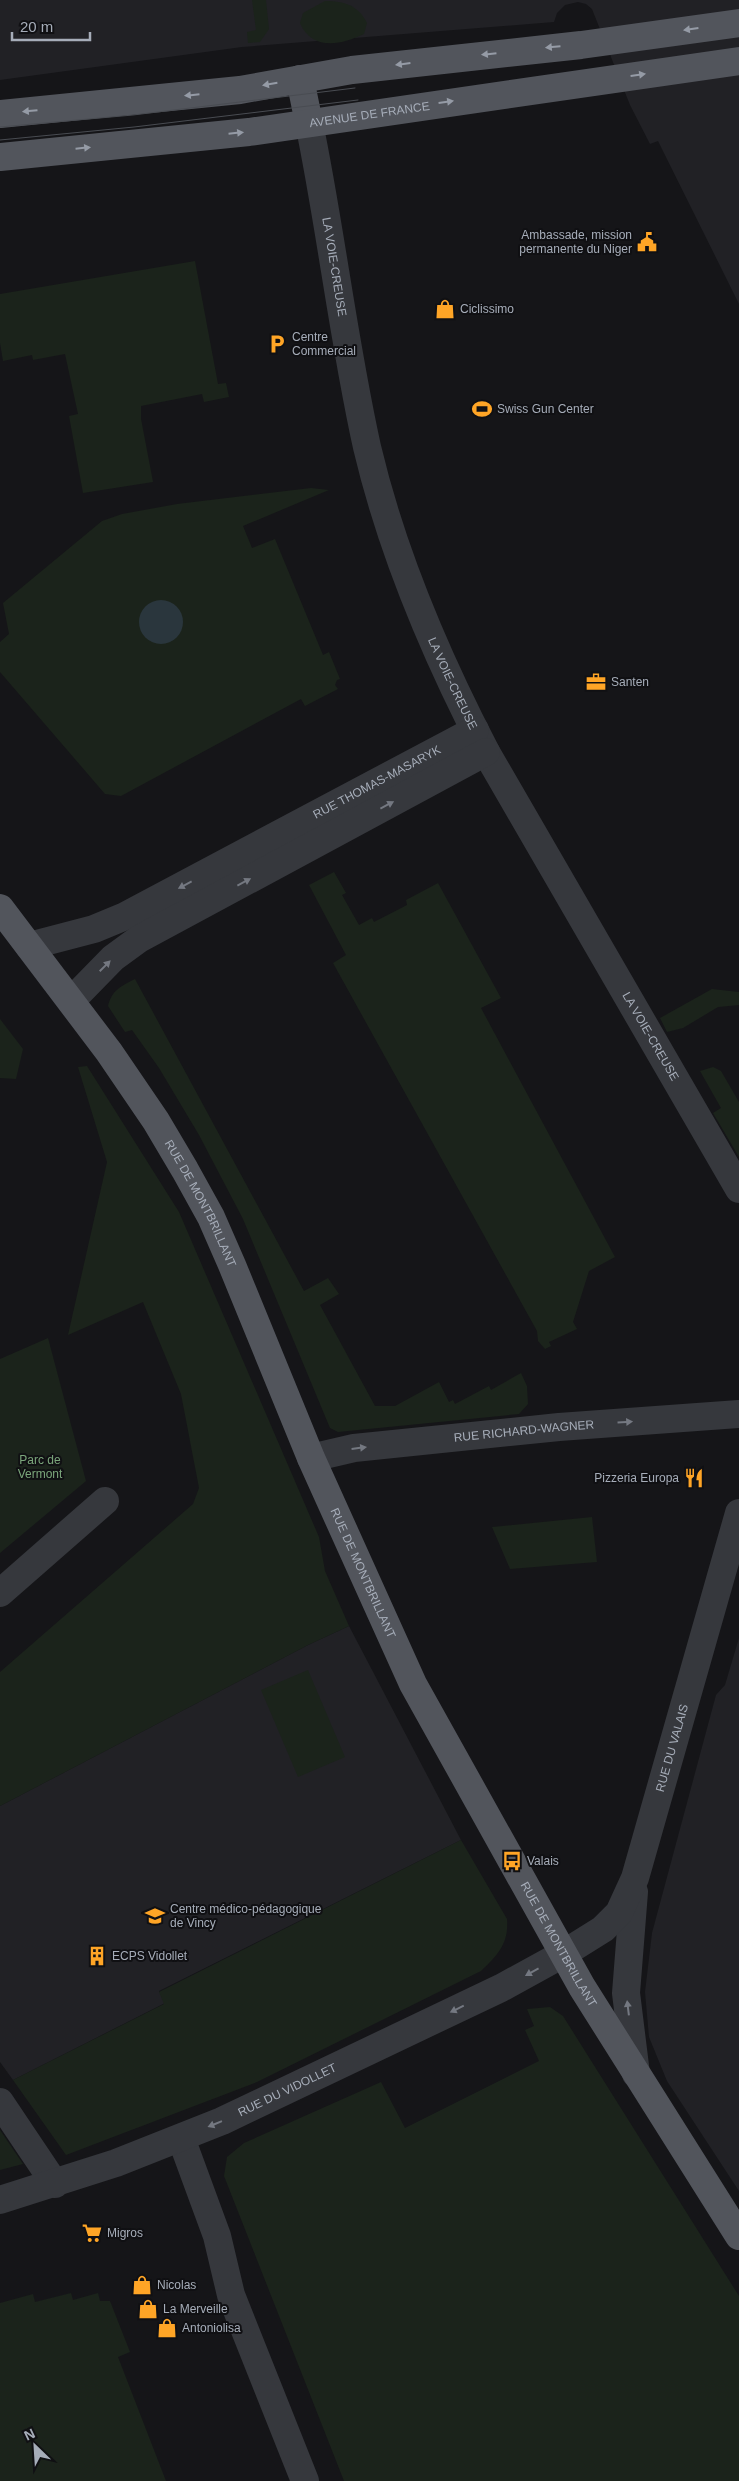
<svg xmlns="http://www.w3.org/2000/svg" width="739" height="2481" viewBox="0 0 739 2481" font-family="Arial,sans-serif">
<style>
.built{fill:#212125}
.green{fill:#1b231b}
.water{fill:#2a363d}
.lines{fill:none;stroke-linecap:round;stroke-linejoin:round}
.minor{stroke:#36383d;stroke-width:28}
.major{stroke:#52555c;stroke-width:28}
.tram{stroke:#494c52;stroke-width:1}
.oneway{fill:#959ba6}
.oneway2{fill:#747881}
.labels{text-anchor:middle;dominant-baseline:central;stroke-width:4;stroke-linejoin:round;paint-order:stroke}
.street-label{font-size:12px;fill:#a6adb9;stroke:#101013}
.poi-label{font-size:12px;fill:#a6adb9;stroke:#101013;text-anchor:start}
.park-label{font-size:12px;fill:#7ba67b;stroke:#101013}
</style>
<rect width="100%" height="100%" fill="#151518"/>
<g class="built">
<polygon points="0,0 739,0 739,304 658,141 650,144 630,105 592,9 586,4 578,2 565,5 557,13 554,22 242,47 0,80"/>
<polygon points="349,1626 461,1840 159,1991 165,2003 13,2080 0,2062 0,1806 308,1645"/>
<polygon points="739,1638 739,2191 667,2081 649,2037 645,1992 652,1933 716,1695 725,1685"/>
</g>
<g class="green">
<polygon points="252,0 266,0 269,29 260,42 248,43 247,32 256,30"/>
<path d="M325 1C344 1 358 5 367 23L364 34C341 45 312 51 300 23L303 13Z"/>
<polygon points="195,261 218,384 226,383 229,397 204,402 202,394 141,406 141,419 153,482 83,493 69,416 78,414 65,354 33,360 32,355 3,361 0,343 0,294"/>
<polygon points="311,488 329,490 243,526 252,548 275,539 323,655 329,652 340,679 337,680 335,685 338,689 305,706 301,699 121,796 105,794 0,672 0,642 9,634 3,603 102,521 122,514 177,504"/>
<polygon points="334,872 346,893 342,895 359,925 372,918 374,922 407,905 406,900 438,883 501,998 481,1008 615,1257 589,1271 573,1322 577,1329 549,1342 551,1346 545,1349 538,1341 537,1331 333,963 346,955 309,885"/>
<path d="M135 979 304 1291 328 1278 339 1294 320 1305 375 1406H395L439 1382 449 1402 453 1400 455 1404 489 1386 491 1390 521 1373 527 1386 528 1404 519 1414 338 1432 330 1428 243 1219 199 1135 159 1068 132 1030 125 1032 108 1006C112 990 121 986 135 979Z"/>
<polygon points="712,989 739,992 739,1005 718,1007 683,1028 667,1032 660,1018"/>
<polygon points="0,1019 23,1049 16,1079 0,1078"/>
<polygon points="87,1066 179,1212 319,1537 325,1571 349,1626 308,1645 0,1806 0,1672 193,1504 199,1488 181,1394 143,1302 68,1335 107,1162 78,1067"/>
<polygon points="713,1067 721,1071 739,1102 739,1157 713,1113 721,1108 700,1071"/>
<polygon points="48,1338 86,1481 0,1553 0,1359"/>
<polygon points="592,1517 597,1562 510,1569 492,1527"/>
<polygon points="308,1670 345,1757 298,1777 261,1690"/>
<path d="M461 1840 507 1919C509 1943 498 1955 481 1971L257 2082 66 2155 13 2080 164 2004 159 1992Z"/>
<polygon points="550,2007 563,2016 739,2296 739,2481 344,2481 224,2176 227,2157 244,2143 381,2082 405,2128 539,2061 525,2030 534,2026 527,2009"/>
<polygon points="0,2130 23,2164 0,2170"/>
<polygon points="71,2293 73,2300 98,2293 100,2301 110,2301 130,2352 118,2357 166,2481 0,2481 0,2303 33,2294 35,2302"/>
</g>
<circle class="water" cx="161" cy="622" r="22"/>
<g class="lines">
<g class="minor">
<path id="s1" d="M309 123C331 230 343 339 367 447 392 553 436 656 486 752L739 1189"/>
<path id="s2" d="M29 946 94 929 123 917 475 730"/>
<polyline points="71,1001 113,958 139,939 486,752"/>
<path id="s3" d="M311 1458 354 1448 559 1427 739 1414"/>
<polyline points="0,1593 105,1501"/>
<polyline points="634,1892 626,1993 636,2074"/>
<polyline points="0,2102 55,2184"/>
<polyline points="181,2138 217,2236 231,2295 305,2481"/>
<path id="s4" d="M0 2200 116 2163 222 2121 501 1988 563 1954 603 1929 619 1913 635 1878 739 1513"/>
</g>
<g class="major">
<polyline points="300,79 309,123"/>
<polyline points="0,114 240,90 352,70 581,45 739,23"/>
<path id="s5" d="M0 157 249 132 739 61"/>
<path id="s6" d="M0 908 109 1052 156 1121 185 1170 211 1217 232 1265 311 1458 413 1684 582 1987 739 2236"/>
</g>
<g class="tram">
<polyline points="0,127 133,115 355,88"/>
<polyline points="0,140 134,127 358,100"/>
</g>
</g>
<defs><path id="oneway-solid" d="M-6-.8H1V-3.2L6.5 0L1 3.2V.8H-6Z" transform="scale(1.25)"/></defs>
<g class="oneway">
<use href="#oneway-solid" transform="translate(691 29) rotate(172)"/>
<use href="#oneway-solid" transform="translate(553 47) rotate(175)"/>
<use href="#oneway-solid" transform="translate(489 54) rotate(174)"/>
<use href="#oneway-solid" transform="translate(403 64) rotate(173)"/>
<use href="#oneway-solid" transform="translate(638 75) rotate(-8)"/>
<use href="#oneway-solid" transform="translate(270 84) rotate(170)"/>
<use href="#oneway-solid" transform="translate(192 95) rotate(174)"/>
<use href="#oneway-solid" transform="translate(446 102) rotate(-8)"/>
<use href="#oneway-solid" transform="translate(30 111) rotate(175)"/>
<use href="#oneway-solid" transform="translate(236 133) rotate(-6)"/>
<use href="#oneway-solid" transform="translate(83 148) rotate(-6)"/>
</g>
<g class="oneway2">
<use href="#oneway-solid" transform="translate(387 805) rotate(-28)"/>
<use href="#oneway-solid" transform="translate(244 882) rotate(-28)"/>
<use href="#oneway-solid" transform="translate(185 885) rotate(152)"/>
<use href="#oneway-solid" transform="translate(105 966) rotate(-45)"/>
<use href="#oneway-solid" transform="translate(625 1422) rotate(-4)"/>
<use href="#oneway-solid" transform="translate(359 1448) rotate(-7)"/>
<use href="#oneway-solid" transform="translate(532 1972) rotate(151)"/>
<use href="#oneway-solid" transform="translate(628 2008) rotate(-97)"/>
<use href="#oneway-solid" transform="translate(457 2009) rotate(154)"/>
<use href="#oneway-solid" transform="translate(215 2124) rotate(158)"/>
</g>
<defs>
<symbol id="civic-bare" viewBox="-9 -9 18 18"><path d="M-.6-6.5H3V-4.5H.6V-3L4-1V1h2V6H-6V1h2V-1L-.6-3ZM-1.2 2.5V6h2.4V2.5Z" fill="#ffa526" stroke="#101013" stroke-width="2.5" paint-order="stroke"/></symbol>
<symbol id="shop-bare" viewBox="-9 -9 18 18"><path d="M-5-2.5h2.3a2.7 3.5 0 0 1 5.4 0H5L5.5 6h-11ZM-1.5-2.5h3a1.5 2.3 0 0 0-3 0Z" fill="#ffa526" stroke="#101013" stroke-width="2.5" paint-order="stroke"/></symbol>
<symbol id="parking-bare" viewBox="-9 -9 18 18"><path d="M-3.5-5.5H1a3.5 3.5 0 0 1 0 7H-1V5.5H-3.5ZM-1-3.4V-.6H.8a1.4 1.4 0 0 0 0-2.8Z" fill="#ffa526" stroke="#101013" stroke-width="2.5" paint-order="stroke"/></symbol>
<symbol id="stadium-bare" viewBox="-9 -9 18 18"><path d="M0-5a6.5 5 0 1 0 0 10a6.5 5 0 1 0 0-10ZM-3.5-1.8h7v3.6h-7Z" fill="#ffa526" stroke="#101013" stroke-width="2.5" paint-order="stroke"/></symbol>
<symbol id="office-bare" viewBox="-9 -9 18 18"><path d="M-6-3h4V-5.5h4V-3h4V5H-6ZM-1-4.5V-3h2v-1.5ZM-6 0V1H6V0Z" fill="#ffa526" stroke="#101013" stroke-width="2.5" paint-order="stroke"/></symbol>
<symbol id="restaurant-bare" viewBox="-9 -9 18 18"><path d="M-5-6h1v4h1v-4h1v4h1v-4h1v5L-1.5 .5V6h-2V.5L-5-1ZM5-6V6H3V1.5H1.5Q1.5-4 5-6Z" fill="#ffa526" stroke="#101013" stroke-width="2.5" paint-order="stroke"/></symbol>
<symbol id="bus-bare" viewBox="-9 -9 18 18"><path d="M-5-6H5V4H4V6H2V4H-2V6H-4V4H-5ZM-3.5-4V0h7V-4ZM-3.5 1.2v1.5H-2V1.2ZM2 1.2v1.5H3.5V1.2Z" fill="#ffa526" stroke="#101013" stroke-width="2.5" paint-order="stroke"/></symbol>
<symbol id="school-bare" viewBox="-9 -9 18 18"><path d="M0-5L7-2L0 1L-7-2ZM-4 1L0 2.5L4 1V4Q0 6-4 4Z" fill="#ffa526" stroke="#101013" stroke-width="2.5" paint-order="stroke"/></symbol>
<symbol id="building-bare" viewBox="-9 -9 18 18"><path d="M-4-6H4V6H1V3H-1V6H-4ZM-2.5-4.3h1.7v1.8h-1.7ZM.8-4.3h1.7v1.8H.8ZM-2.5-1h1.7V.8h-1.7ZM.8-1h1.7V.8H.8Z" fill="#ffa526" stroke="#101013" stroke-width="2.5" paint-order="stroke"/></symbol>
<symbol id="supermarket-bare" viewBox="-9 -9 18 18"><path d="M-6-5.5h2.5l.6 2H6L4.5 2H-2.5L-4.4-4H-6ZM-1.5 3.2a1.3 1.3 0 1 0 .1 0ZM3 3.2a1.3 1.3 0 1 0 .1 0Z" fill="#ffa526" stroke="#101013" stroke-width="2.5" paint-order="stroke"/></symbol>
</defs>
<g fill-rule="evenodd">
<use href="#civic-bare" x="633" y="228" width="28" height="28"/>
<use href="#shop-bare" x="431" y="295" width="28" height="28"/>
<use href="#parking-bare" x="263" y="330" width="28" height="28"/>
<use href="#stadium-bare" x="468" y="395" width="28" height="28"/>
<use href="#office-bare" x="582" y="668" width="28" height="28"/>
<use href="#restaurant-bare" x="680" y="1464" width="28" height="28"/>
<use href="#bus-bare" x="498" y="1847" width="28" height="28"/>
<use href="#school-bare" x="141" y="1902" width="28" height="28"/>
<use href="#building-bare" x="83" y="1942" width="28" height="28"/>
<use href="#supermarket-bare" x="78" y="2219" width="28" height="28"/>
<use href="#shop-bare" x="128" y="2271" width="28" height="28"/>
<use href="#shop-bare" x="134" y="2295" width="28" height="28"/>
<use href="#shop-bare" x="153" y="2314" width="28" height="28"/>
</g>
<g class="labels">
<g class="street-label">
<text stroke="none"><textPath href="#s5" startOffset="372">AVENUE DE FRANCE</textPath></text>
<text stroke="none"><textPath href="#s1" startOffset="146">LA VOIE-CREUSE</textPath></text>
<text stroke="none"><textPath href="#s1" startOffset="581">LA VOIE-CREUSE</textPath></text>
<text stroke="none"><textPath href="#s2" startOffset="386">RUE THOMAS-MASARYK</textPath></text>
<text stroke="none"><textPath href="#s1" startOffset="986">LA VOIE-CREUSE</textPath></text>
<text stroke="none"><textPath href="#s6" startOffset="358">RUE DE MONTBRILLANT</textPath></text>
<text stroke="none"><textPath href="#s3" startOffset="215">RUE RICHARD-WAGNER</textPath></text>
<text stroke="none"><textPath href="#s6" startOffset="762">RUE DE MONTBRILLANT</textPath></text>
<text stroke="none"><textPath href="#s4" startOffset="859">RUE DU VALAIS</textPath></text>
<text stroke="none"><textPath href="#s6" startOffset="1182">RUE DE MONTBRILLANT</textPath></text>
<text stroke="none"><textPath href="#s4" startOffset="308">RUE DU VIDOLLET</textPath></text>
</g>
<g class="poi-label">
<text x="632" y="235" text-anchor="end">Ambassade, mission<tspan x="632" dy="14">permanente du Niger</tspan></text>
<text x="460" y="309">Ciclissimo</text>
<text x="292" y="337">Centre<tspan x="292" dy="14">Commercial</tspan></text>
<text x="497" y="409">Swiss Gun Center</text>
<text x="611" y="682">Santen</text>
<text x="679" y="1478" text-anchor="end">Pizzeria Europa</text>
<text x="527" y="1861">Valais</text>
<text x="170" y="1909">Centre médico-pédagogique<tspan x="170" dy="14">de Vincy</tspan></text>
<text x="112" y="1956">ECPS Vidollet</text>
<text x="107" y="2233">Migros</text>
<text x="157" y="2285">Nicolas</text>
<text x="163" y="2309">La Merveille</text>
<text x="182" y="2328">Antoniolisa</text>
</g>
<g class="park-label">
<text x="40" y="1460">Parc de<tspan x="40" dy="14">Vermont</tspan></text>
</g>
</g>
<g transform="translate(35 2446) rotate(335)" stroke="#101013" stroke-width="4" paint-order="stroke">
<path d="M0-4L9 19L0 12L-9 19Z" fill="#a6adb9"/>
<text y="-8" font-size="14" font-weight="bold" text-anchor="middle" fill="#a6adb9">N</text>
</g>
<path d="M12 32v8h78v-8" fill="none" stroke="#a6adb9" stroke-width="2.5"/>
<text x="20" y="32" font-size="15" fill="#a6adb9" stroke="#101013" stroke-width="4" paint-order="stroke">20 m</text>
</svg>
